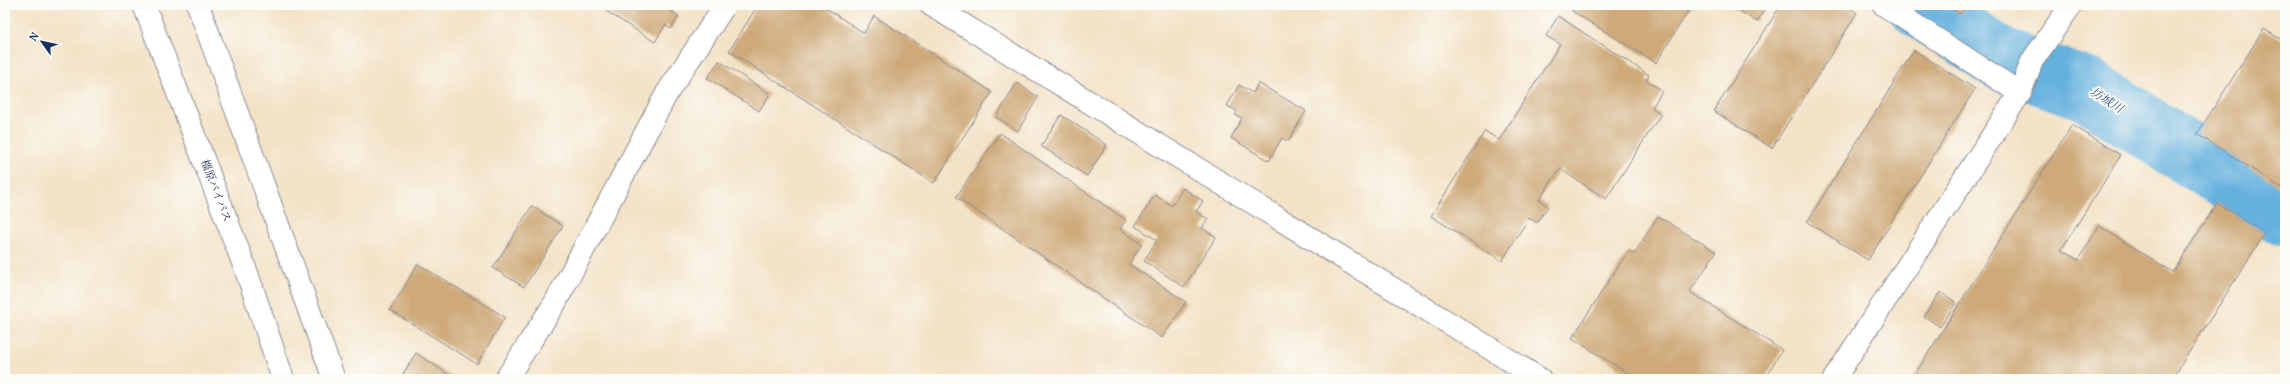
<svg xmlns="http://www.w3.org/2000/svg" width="2290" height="384" viewBox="0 0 2290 384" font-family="Vollkorn,'Noto Serif JP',serif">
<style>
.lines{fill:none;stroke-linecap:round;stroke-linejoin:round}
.river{stroke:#65b1de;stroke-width:63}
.building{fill:#ceaa7a}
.minor-casing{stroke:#878892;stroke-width:24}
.trunk-casing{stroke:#878892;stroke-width:24}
.minor{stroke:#fff;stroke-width:22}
.trunk{stroke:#fff;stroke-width:22}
.labels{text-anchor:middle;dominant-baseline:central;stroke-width:4;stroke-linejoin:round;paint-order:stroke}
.street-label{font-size:11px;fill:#1b2f5e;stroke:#fdfcf7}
.water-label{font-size:12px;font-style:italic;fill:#355c8b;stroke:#fdfcf7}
</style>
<rect width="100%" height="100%" fill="#fdfcf7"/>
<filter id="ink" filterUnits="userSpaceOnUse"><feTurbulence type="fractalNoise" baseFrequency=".025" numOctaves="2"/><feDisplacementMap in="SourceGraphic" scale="8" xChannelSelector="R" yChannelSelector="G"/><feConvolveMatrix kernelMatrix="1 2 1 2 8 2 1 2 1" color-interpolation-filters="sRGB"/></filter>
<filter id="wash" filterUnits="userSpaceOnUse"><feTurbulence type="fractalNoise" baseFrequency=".012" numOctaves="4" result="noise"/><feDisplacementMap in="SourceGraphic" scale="16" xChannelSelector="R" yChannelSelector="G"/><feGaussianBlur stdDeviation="0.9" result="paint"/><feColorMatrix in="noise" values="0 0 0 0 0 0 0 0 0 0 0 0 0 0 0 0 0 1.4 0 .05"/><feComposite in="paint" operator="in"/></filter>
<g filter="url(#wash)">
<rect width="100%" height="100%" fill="#f3e2c6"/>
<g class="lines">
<polyline class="river" points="1918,5 2000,59 2088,90 2285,215"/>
</g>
<g id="blocks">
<g class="building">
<polygon points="610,5 675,5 672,12 679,16 671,29 665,25 655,42 606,11"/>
<polygon points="758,5 821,5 864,33 874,16 992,92 934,183 729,51"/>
<polygon points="1576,5 1692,5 1656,63 1572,11"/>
<polygon points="1730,5 1767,5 1757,22"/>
<polygon points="1781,5 1845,5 1857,13 1772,148 1714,111"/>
<polygon points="1947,5 1966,5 1960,14"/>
<polygon points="1558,16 1649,75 1646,80 1662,91 1652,108 1661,114 1606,199 1560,169 1539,200 1548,206 1537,223 1529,218 1502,261 1431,216 1485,131 1499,140 1560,44 1546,36"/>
<polygon points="2264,29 2285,42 2285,190 2197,134"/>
<polygon points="1914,50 1975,89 1868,260 1807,222"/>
<polygon points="719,61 770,94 759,111 707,78"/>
<polygon points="1017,83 1038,97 1018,131 996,117"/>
<polygon points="1258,83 1306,111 1288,141 1282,138 1269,161 1231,138 1242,118 1235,115 1237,111 1227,106 1239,85 1253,93"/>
<polygon points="1061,115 1107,145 1087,176 1041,146"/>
<polygon points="2072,125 2121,155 2061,250 2078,260 2099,226 2173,272 2217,203 2265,233 2172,379 1912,379"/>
<polygon points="1000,133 1126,220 1120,229 1142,244 1129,264 1186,302 1162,338 956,197"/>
<polygon points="1183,188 1203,201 1196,212 1208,219 1202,228 1216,237 1184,287 1144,261 1157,240 1135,226 1155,195 1172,206"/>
<polygon points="532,206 563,226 524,287 493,268"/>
<polygon points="1658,216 1716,252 1690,292 1782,350 1764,379 1637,379 1572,338 1628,251 1634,254"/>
<polygon points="418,264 505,317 477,364 390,310"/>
<polygon points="1940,292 1956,302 1940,327 1924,316"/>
<polygon points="416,353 454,378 454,379 400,379"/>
</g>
</g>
</g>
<g filter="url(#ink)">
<use href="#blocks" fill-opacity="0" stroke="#878892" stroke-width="1"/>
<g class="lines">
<defs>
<g id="minor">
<polyline points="931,5 1540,379"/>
<polyline points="1884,5 2020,93"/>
<polyline points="506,379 555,303 667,93 725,5"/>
<polyline points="1834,379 2020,93 2032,61 2071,5"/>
</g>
<g id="trunk">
<polyline points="144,5 247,273 283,379"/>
<polyline points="198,5 334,379"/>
</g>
</defs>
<use href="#minor" class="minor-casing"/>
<use href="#trunk" class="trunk-casing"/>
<use href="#minor" class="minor"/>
<use href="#trunk" class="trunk"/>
</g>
</g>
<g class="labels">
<g class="street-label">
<text transform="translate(215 191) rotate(69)">橿原バイパス</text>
</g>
<g class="water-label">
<text transform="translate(2106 101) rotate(32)">坊城川</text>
</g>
</g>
<rect width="2290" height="384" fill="none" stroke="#fdfcf7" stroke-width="20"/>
<g transform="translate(42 42) rotate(303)" stroke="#fdfcf7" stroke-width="3" paint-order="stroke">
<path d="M0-3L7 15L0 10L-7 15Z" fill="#1b2f5e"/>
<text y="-6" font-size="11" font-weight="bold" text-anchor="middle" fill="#1b2f5e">N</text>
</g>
</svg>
